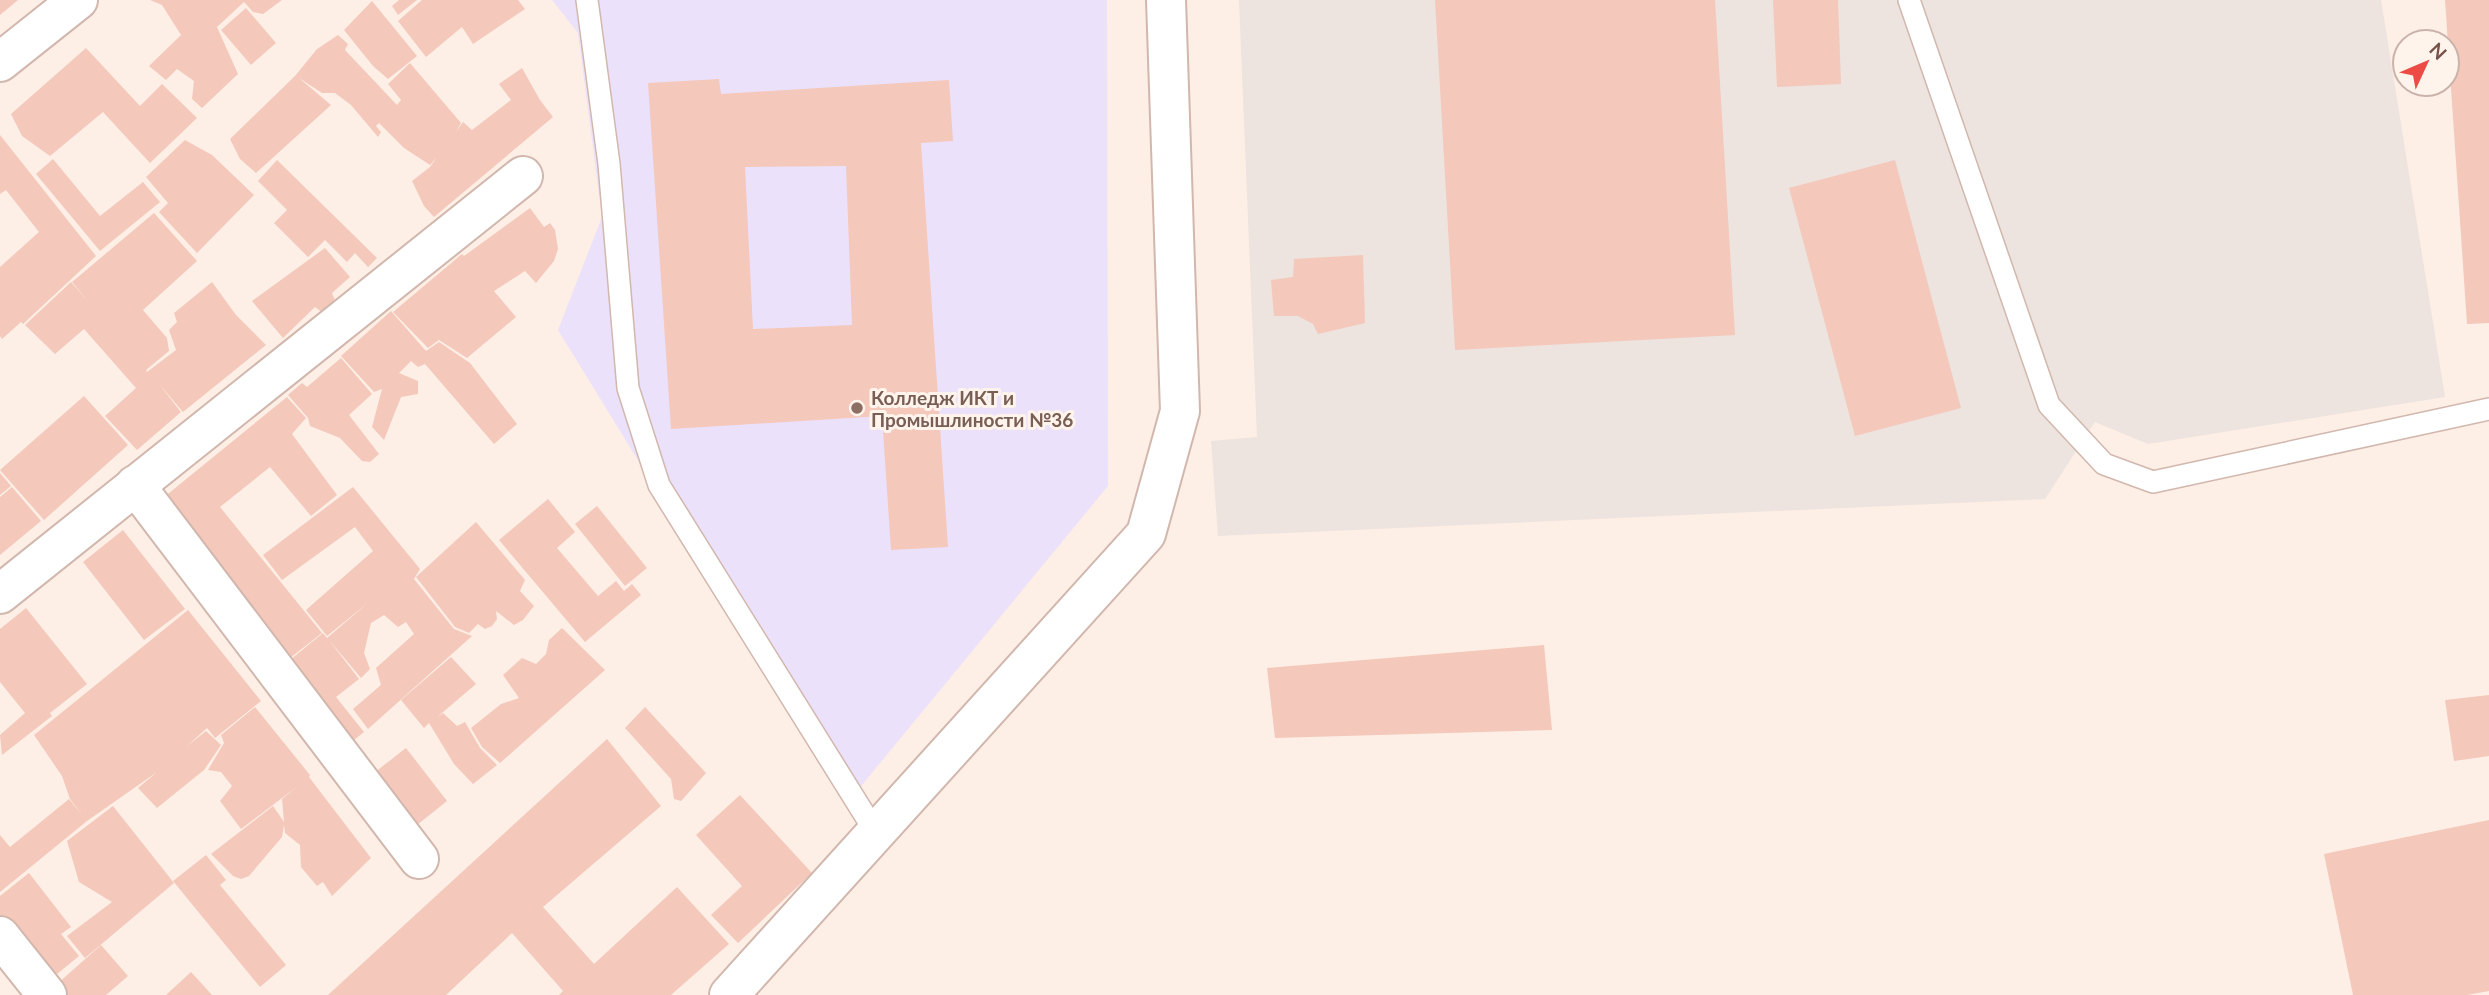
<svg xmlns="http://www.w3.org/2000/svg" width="2489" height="995" viewBox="0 0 2489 995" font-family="Lato,sans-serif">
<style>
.industrial{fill:#ede3df}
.education{fill:#ece1fa}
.building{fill:#f4c8bb;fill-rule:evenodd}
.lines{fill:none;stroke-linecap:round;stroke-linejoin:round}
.service-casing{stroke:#d1b7ad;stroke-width:24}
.minor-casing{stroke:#d1b7ad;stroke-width:42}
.service{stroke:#fff;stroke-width:21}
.minor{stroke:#fff;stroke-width:38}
.education-dot{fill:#8d6e63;stroke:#fff4ec;stroke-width:2.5}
.labels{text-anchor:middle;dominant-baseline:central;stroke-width:6;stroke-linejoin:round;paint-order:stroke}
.education-label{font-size:19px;font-weight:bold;fill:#785e54;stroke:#fff4ec;text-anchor:start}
</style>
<rect width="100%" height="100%" fill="#fdefe5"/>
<polygon class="industrial" points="1239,0 2381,0 2445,397 2148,444 2095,422 2045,499 1218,536 1211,441 1257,437"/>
<polygon class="education" points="552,0 1107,0 1108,486 848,802 558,330 602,217 578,33"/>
<g class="building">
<polygon points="0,0 18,0 0,15"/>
<polygon points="150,0 282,0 263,14 253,12 244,2 217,27 238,74 202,108 192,99 194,81 177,69 166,80 149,66 181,35 162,5"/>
<polygon points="399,0 417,0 398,15 392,6"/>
<polygon points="422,0 518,0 525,9 473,44 462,27 426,57 398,21"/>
<polygon points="1435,0 1715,0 1735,335 1455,350"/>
<polygon points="1773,0 1838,0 1841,84 1777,87"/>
<polygon points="2445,0 2489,0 2489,323 2467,324"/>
<polygon points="372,1 417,56 388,79 373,66 344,30"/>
<polygon points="246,8 276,43 251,65 221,30"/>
<polygon points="338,35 348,44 345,50 397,105 401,100 388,84 410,63 461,123 456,132 463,122 472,130 511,100 499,84 522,68 540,100 553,117 434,217 424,206 412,181 430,167 437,157 430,165 404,148 379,123 376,126 381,132 378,137 351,105 335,93 322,93 299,78 331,105 256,173 240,159 230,139 295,76 317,49"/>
<polygon points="86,48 140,106 162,84 197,118 150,163 103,112 50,156 22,136 11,114"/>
<path d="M719 79 721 94 949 80 953 141 921 143 948 547 891 550 882 416 671 429 648 83ZM846 166 852 325 753 329 745 167Z"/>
<polygon points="0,135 96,256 23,324 21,322 2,339 0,336 0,267 39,232 6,190 0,194"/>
<polygon points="185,140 212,155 254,195 197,253 159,212 168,203 146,177"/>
<polygon points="53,159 100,216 143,182 160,202 100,251 36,174"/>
<polygon points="277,160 377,258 368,267 355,253 347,262 325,240 308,257 274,223 287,210 258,181"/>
<polygon points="1895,160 1961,408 1855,436 1789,188"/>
<polygon points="530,208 544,227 550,223 555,230 558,249 554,261 536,283 525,271 494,291 516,317 467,358 439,340 428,348 393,312 462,254 464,256"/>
<polygon points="154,213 197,261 143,310 167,338 169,351 146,370 147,372 176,350 169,330 177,322 174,313 212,282 236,315 266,345 183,412 159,384 181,412 137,450 105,416 136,388 84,329 55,354 25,325 71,282 88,301 72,282"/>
<polygon points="325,248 350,277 332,293 336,303 328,317 315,307 283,338 252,301"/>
<polygon points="1363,255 1365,323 1318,334 1313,324 1298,316 1274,316 1271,280 1293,277 1294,259"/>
<polygon points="391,311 426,351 439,342 470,363 517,424 494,444 425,364 418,367 411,361 399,373 418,381 418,394 401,397 384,440 372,427 382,389 374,392 341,356"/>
<polygon points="341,358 372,394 349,415 379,454 370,462 362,461 340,438 310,426 308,418 288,395 302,383 307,387"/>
<polygon points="84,396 128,445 44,520 0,470"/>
<polygon points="287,397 306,418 292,434 337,495 311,516 270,467 220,507 322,633 285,662 158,502"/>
<polygon points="0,473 11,486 0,495"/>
<polygon points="12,487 41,521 0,555 0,497"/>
<polygon points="353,487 420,569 414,579 454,629 472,636 368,729 353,709 381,685 376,668 414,634 406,622 398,627 384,615 371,623 364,653 370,669 361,678 329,640 359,679 336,697 364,732 349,744 285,664 323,633 327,638 369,602 327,636 306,610 373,551 355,527 282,580 263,555"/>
<polygon points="548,499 575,532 557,548 598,596 616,581 624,591 632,584 641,595 585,642 499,540"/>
<polygon points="597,506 647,568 625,586 575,524"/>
<polygon points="476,522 525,580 520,591 534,606 523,620 514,625 496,611 497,619 492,626 485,629 478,624 469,633 455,627 416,577"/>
<polygon points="123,530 185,609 144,640 83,562"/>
<polygon points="26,608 87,684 50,713 52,716 2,755 0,735 25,713 0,682 0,629"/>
<polygon points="188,610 261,701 215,738 207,728 186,747 206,731 221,745 204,770 157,808 138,788 157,772 87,821 0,892 0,835 10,847 69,799 83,816 70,799 62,776 34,735"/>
<polygon points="562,628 605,670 500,763 482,747 471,728 501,704 519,698 503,675 522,658 536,664 546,654 549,640"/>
<polygon points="1544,645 1552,730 1275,738 1267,668"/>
<polygon points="451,657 476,684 436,718 443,713 457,726 465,722 480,748 497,765 473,784 454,764 429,723 424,728 401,700"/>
<polygon points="2489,695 2489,756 2454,761 2445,700"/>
<polygon points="255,707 310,775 309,777 371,858 332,896 323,882 317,886 301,867 300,845 285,833 284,825 282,837 249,876 241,879 233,876 211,854 273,806 284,822 282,799 298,786 241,829 220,801 232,786 221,772 208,770 224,743 221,735"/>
<polygon points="645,707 706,773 681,801 674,799 671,779 625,728"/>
<polygon points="607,739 661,806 543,907 594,964 677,887 729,944 671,995 559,995 563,991 512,933 446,995 328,995"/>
<polygon points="406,748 447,801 412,829 370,776"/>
<polygon points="740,795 812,873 738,943 711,915 742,886 696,835"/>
<polygon points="113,806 174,883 85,958 67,936 112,902 79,882 67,841"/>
<polygon points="2489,820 2489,991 2467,995 2353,995 2324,854"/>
<polygon points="206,855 226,880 220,885 286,965 260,987 173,881"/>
<polygon points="29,873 71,927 61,934 79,956 46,983 0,925 0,896"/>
<polygon points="101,945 128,976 106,995 64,995 56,985"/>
<polygon points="191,972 212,995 166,995"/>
</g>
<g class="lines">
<defs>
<g id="service">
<polyline points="587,0 609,164 628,388 659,485 876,833"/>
<polyline points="1909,0 2049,405 2104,464 2153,482 2489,409"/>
</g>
<g id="minor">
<polyline points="0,62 78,0"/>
<polyline points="135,485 419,859"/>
<polyline points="0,594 523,176"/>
<polyline points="0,936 47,995"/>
<polyline points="729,995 1146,534 1180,411 1166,0"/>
</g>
</defs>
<use href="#service" class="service-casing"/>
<use href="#minor" class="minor-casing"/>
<use href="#service" class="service"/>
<use href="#minor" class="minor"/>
</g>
<circle class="education-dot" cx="857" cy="408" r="7"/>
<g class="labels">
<g class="education-label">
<text x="871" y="397">Колледж ИКТ и<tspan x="871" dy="22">Промышлиности №36</tspan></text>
</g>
</g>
<g transform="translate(2426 63) rotate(46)"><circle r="33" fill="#fff4ec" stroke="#c9b3ab" stroke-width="2"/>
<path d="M0-5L12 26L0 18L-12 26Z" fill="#ec4c45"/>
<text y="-10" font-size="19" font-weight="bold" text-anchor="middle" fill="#775149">N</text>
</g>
</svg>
